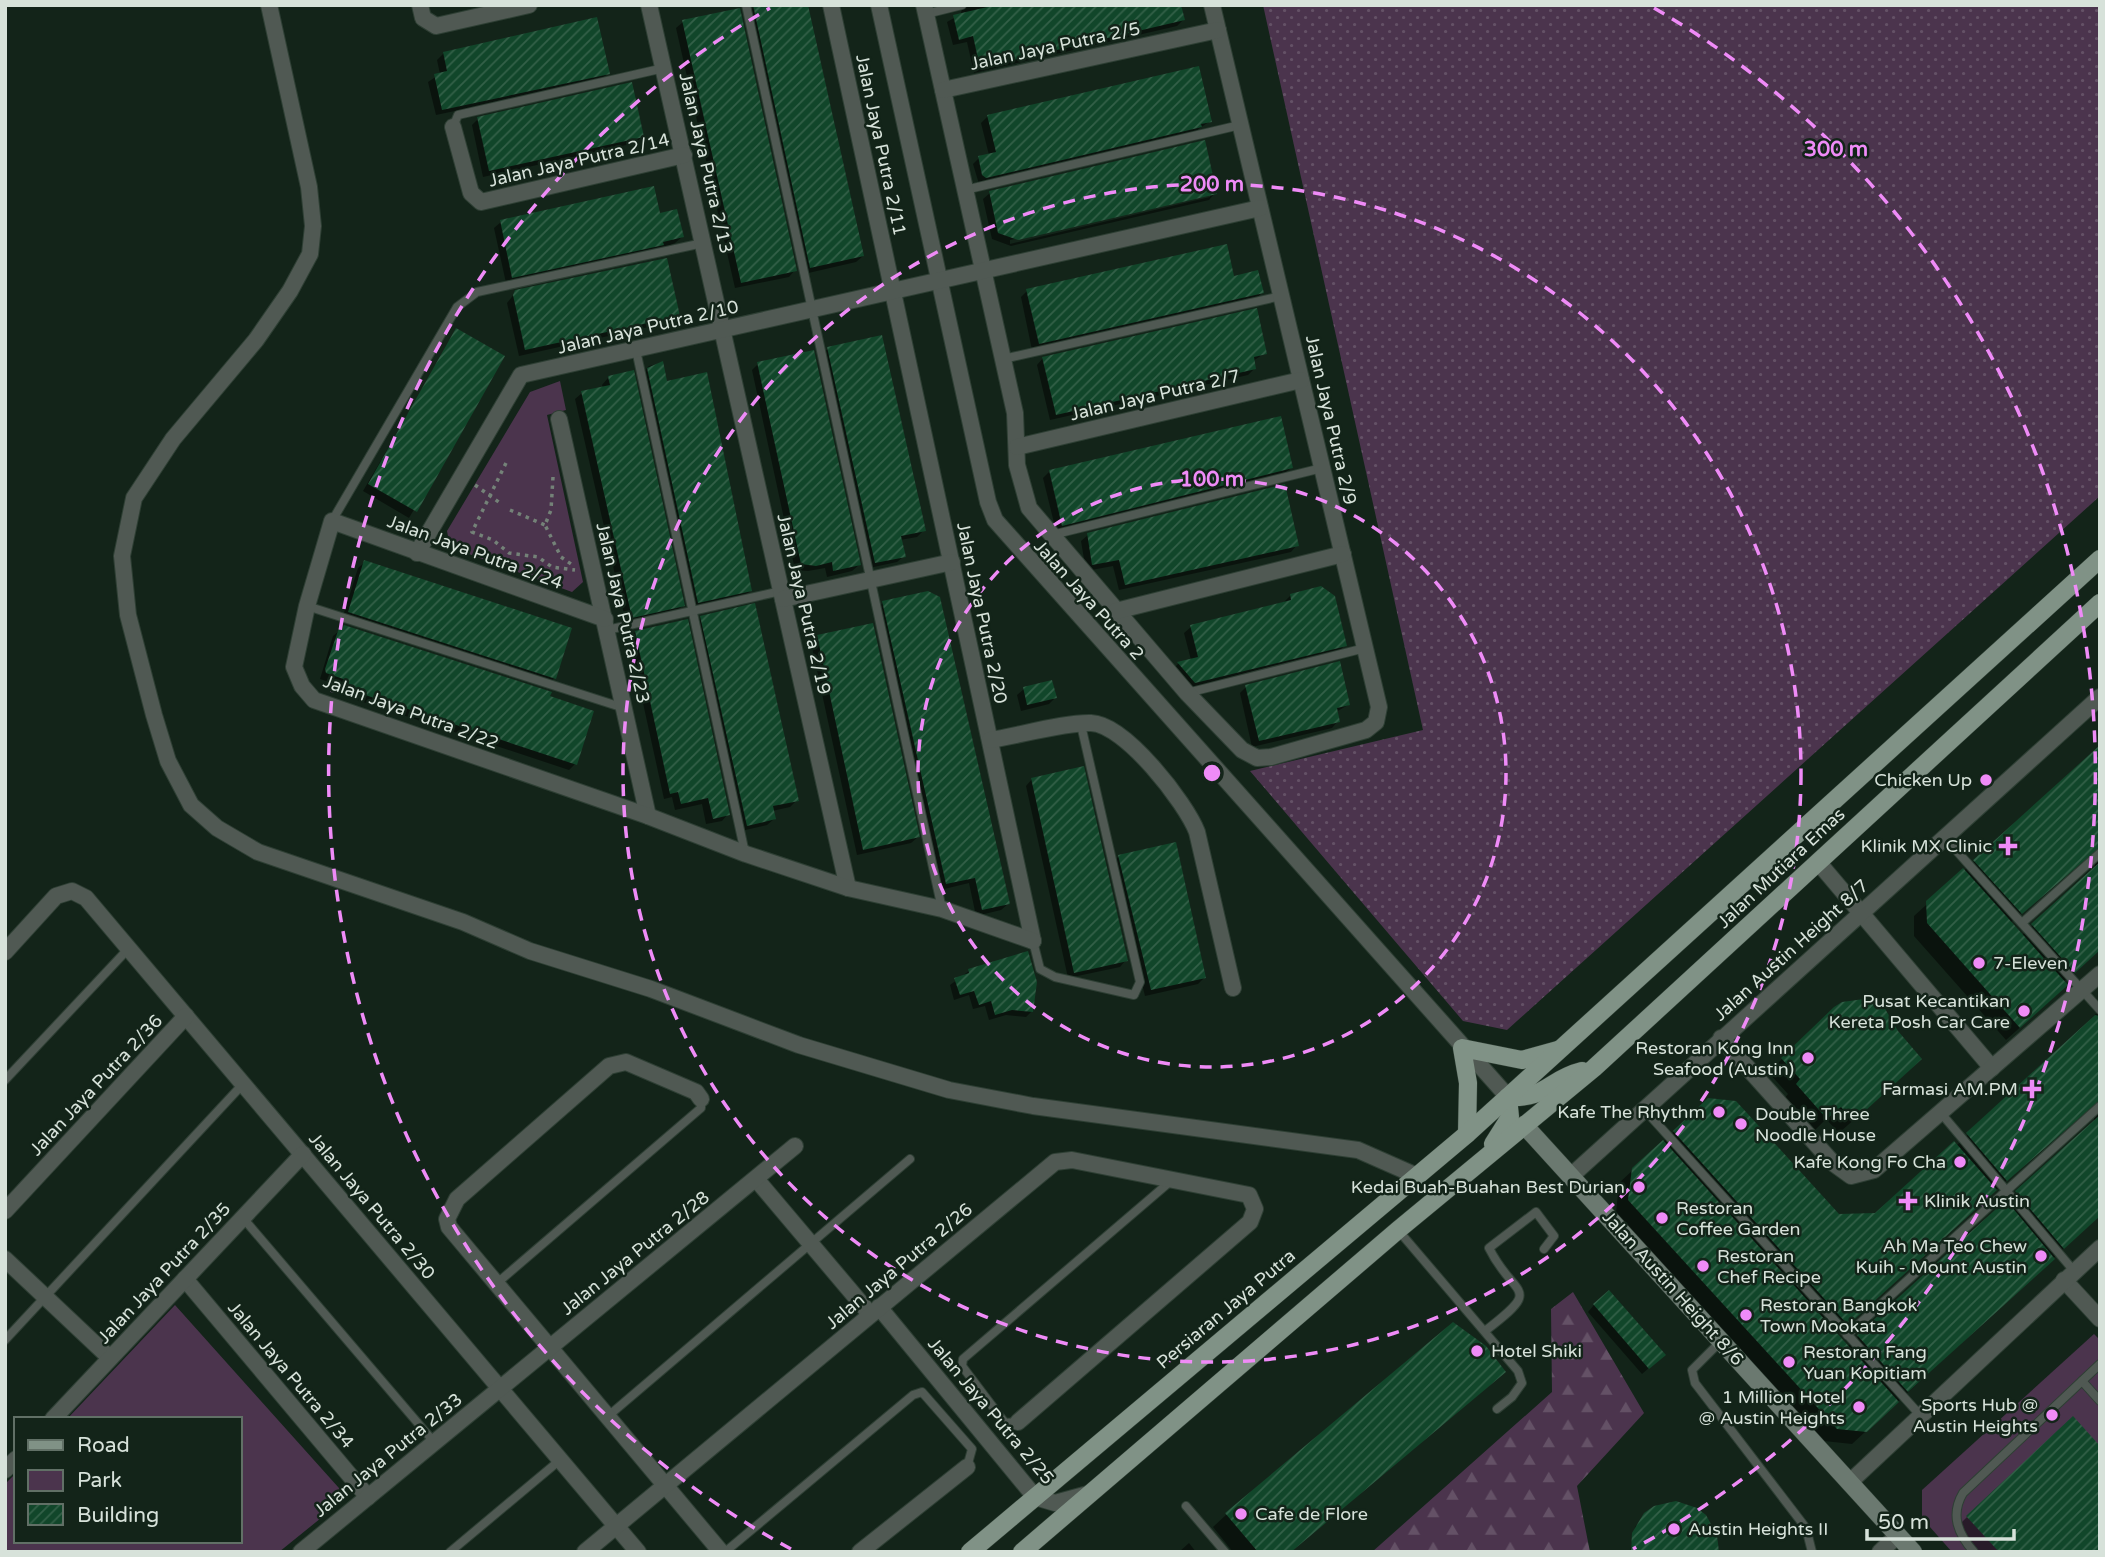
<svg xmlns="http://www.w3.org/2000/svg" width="2105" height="1557" viewBox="0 0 2105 1557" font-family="'Varela Round',sans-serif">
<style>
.grass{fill:url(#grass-dots)}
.forest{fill:url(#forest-firs)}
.park{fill:#4b344d}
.shadow{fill:#0007;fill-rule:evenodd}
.building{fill:url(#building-hatch)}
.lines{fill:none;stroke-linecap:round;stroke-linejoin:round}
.lane-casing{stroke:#2e3f34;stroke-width:10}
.street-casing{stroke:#2e3f34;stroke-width:18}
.secondary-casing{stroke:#2e3f34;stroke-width:19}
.primary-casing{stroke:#2e3f34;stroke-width:19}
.path{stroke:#748278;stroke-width:3.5;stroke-dasharray:3.5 5;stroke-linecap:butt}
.lane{stroke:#505953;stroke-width:8}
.street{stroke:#505953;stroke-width:16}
.secondary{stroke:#6b7970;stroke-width:18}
.primary{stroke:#809286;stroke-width:18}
.ring{fill:none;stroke:#ef8bf7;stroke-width:3.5;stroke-dasharray:12 9}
.poi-dot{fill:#ef8bf7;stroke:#132419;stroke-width:2.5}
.labels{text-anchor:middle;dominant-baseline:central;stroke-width:5;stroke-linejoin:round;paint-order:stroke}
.street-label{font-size:18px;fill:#d7e2da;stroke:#132419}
.poi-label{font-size:18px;fill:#d7e2da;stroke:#132419;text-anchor:end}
.centre{fill:#ef8bf7;stroke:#132419;stroke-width:3.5}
.ring-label{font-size:21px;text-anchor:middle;font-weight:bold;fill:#ef8bf7;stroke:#132419;stroke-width:5;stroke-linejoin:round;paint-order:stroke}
</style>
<defs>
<pattern id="grass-dots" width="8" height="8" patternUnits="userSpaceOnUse" patternTransform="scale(1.75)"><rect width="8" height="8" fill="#4b344d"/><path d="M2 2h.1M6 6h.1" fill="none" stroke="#645166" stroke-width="1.8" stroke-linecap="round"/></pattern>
<pattern id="forest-firs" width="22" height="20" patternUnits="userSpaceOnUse" patternTransform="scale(1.75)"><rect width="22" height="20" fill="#4b344d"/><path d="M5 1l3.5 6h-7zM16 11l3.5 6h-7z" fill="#645166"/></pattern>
<pattern id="building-hatch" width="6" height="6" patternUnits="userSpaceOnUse" patternTransform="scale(1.75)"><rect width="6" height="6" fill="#11462a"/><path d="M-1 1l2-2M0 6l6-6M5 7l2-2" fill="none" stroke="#336048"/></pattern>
</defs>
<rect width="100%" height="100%" fill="#132419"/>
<polygon class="grass" points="1263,5 2100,5 2100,496 1507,1030 1463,1021 1250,771 1423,730"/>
<polygon class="forest" points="1573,1292 1644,1413 1577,1486 1590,1552 1372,1552 1552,1392 1551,1309"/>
<g class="park">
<polygon points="560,381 566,410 547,415 583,582 572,592 450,547 447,531 530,392"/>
<polygon points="175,1305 347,1497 279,1552 5,1552 5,1484 16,1473 16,1541 240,1541 240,1419 67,1419"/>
<polygon points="2094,1334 2100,1340 2100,1552 1952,1552 1922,1518 1922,1490"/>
</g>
<g class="shadow">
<polygon points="956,5 1180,5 1183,20 1177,26 974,73 967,42 953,45 947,22 961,14 962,7"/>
<polygon points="754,7 863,256 856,262 804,274 747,13"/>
<polygon points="683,22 795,270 789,277 735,288 676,28"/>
<polygon points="444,53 608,73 601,80 436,115 428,82 440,74 437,60"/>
<polygon points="988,116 1210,121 1193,133 979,184 973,164 979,158 989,155 981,123"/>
<polygon points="478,119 642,137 635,143 483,177 472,125"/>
<path d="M990 193H1215L1209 200 1011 246 992 239 983 199ZM1210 194V197L1010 244V240Z"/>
<polygon points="659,215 682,237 675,243 656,251 506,283 494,228 501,222"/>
<polygon points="1233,278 1262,293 1255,299 1032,350 1021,297 1027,291"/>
<polygon points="516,292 678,316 671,322 519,356 507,303"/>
<polygon points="457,330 503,356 409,518 363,491"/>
<polygon points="828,349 924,530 917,537 900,540 904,556 897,562 869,568 821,355"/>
<polygon points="1265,353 1253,361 1255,368 1248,375 1050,420 1037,365 1043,358"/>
<polygon points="662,363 666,383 751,590 744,597 691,608 642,373 649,366"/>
<polygon points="758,364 859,565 852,571 827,577 825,568 808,571 795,570 752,370"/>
<polygon points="608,378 683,605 676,612 626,623 575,399 582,393 603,388 602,385"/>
<polygon points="1291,468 1284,474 1056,531 1043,478 1050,471"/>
<polygon points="1088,535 1297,545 1291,552 1119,590 1113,566 1086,571 1081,541"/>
<polygon points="365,562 554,678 548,685 342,619 358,568"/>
<polygon points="1291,595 1345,645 1338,652 1188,689 1172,670 1178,664 1191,660 1184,633 1191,627 1284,602"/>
<polygon points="883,603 1008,904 1001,910 976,916 969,883 940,890 877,609"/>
<polygon points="701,617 797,800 790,807 772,811 774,819 767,825 741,831 695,624"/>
<polygon points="344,627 548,698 575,764 569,770 342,695 344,687 320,679 333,636"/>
<polygon points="635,632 728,814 722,821 706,824 702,804 675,810 672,797 664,799 629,639"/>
<polygon points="818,637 918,837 911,843 857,855 811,643"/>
<polygon points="1246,687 1348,705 1336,712 1338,721 1332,728 1252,747 1240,693"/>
<polygon points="1024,689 1055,698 1049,704 1021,711 1017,695"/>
<path d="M2100 747V948L2063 982 2053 998 2006 1040 1914 936V916ZM2084 857H2095V868L2021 936 2010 923Z"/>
<polygon points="1032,779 1126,960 1120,967 1068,978 1026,786"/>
<polygon points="1118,857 1204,978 1198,984 1145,996 1112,863"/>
<polygon points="969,971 1032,1011 1026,1017 1006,1015 989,1020 985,1006 973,1009 969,995 954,1000 950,985"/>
<path d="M2100 1010V1215L1852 1444 1824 1441 1616 1213 1619 1183 1708 1100 1838 1215H1875L1956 1146ZM2083 1111H2094V1123L1847 1347 1836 1335Z"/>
<polygon points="1782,1059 1906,1073 1839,1133 1826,1119 1813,1132 1784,1099 1788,1094 1769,1073"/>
<polygon points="1594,1305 1657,1361 1642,1374 1588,1312"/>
<polygon points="1227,1514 1291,1552 1233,1552 1213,1527"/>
<polygon points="1645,1515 1716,1552 1630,1552 1635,1527"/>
<polygon points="1967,1517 2100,1552 1980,1552 1957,1527"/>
<polygon points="1189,1543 1196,1552 1179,1552"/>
</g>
<g class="building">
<polygon points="753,5 808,5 864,256 810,268"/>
<polygon points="996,5 1181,5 1185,20 980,68 973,36 959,40 953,15"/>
<polygon points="740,8 797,271 741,283 682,20"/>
<polygon points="597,17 610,74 442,110 434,74 447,71 443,52"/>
<polygon points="1199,66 1212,122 1201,124 1202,127 986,178 982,175 978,156 996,152 987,115"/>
<polygon points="632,82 644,137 489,171 477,117"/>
<polygon points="1205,140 1217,194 1018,240 998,233 989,191"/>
<polygon points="654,186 660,213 677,209 684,237 663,242 664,245 512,278 500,220"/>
<polygon points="1227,244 1234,276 1258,270 1264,293 1039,344 1026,289"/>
<polygon points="667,258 680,316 525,350 513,295 515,290"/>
<polygon points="1257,308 1267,354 1254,357 1256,369 1056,415 1042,357"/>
<polygon points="456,328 505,356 417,512 368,484"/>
<polygon points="882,335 926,531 901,536 906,557 875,563 827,347"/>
<polygon points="814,350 861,565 833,571 832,562 816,566 801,564 757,362"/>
<polygon points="663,361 667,381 707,372 752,591 698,603 647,368"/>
<polygon points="634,370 685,606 632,618 581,391 610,385 608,376"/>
<polygon points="1281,416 1293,468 1062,526 1049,470"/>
<polygon points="1285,484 1299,546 1125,585 1119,560 1092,565 1087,533"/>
<polygon points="364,560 572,628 556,679 348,612"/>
<polygon points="1321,586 1335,596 1347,646 1195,683 1177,662 1198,657 1190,625 1291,600 1290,594"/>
<polygon points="928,591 940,597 1010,904 982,910 975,878 946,884 882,601"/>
<polygon points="755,603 799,801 773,806 776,819 747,826 700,616"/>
<polygon points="688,619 730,815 713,819 708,798 681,804 678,792 670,794 635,631"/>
<polygon points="873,623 920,837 863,850 817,635"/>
<polygon points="344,625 552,692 550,696 594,711 577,765 347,689 349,681 326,673 325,669 339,628 342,629"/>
<polygon points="1340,661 1350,705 1337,708 1340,722 1259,741 1245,685"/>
<polygon points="1052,680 1057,698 1027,705 1023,687"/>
<polygon points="2100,745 2100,847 2022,914 1973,860"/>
<polygon points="1084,766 1128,961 1074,973 1031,778"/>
<polygon points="1176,842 1206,978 1151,990 1118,855"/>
<polygon points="2100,862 2100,950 2075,973 2031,924"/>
<polygon points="1963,868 2068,985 2020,1028 1927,923 1926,901"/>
<polygon points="1028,951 1037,982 1033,1012 1012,1010 995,1015 991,1001 979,1005 974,991 960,995 954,978 969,973 968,969"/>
<polygon points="1864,999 1884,1007 1898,1031 1922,1059 1854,1121 1841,1107 1827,1119 1796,1084 1800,1079 1781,1058 1834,1007 1842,1002"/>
<polygon points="2095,1015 2100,1016 2100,1100 2007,1181 1966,1133"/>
<polygon points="1708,1098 1736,1101 1839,1214 1875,1213 1954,1141 1997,1190 1848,1325 1673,1131"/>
<polygon points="2100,1115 2100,1216 2064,1249 2015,1191"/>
<polygon points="1663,1140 1899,1402 1867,1432 1837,1429 1628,1200 1632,1168"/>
<polygon points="2006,1200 2055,1259 1908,1392 1857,1335"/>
<polygon points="1609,1290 1666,1355 1649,1369 1593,1304"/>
<polygon points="1453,1322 1486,1346 1506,1372 1291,1552 1258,1552 1225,1513"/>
<polygon points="2073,1416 2100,1446 2100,1552 1999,1552 1966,1516"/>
<polygon points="1676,1501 1697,1508 1706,1515 1717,1535 1719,1552 1631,1552 1632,1533 1644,1513 1654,1506"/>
</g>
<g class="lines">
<defs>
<g id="lane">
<polyline points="746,5 942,909"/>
<polyline points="926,14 962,5"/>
<polyline points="453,127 458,115 664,68"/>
<polyline points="965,190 1240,125"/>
<polyline points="636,350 745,853"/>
<polyline points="1003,359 1281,296"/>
<polyline points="332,521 457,307 477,292 703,243"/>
<polyline points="1052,535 1322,468"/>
<polyline points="307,606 624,708"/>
<polyline points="607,630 781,591"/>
<polyline points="1187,693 1365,648"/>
<polyline points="1944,837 2100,1010"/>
<polyline points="2022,923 2100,853"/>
<polyline points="1033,941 1040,969 1055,977 1134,995 1140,982 1081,725"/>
<polyline points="5,1080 129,948"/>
<polyline points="1643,1108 1920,1415"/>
<polyline points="1940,1112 2074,1271"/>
<polyline points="243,1218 434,1442"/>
<polyline points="1398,1230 1518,1371 1522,1383 1512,1397 1497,1409"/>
<polyline points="496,1284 701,1108 701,1099"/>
<path d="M1485 1331C1545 1285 1514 1299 1489 1248L1536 1212 1554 1236 1544 1249"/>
<polyline points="1847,1335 2100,1106"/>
<polyline points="5,1340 243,1084"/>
<polyline points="1721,1341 1692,1370 1695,1383 1806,1528 1812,1552"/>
<polyline points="2082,1381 2100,1401"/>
<polyline points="607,1417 910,1159"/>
<polyline points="1018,1422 1005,1423 962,1366 963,1359 1172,1180"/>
<polyline points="1186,1506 1225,1552"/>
<polyline points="450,1552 560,1460"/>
<polyline points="725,1552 913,1395 922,1392 972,1449 967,1467"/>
<path d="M1974 1552C1958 1534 1950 1515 1963 1493L2100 1364"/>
</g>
<g id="street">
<polyline points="269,5 309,187 313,226 310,254 290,291 256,340 173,439 134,498 122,556 128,615 154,715 168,761 191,805 217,828 258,852 463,922 530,951 651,989 799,1045 949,1090 1033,1106 1358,1150 1417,1176"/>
<polyline points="420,5 423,18 436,26 529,5"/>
<polyline points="649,5 848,888"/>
<polyline points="831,5 1033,941"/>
<polyline points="879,5 988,502 995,520 1508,1097"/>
<polyline points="924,5 1015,413 1017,465 1029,508 1187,693 1242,750 1257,758 1271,757 1366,730 1376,722 1379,707 1212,5"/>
<polyline points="943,90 1218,30"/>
<polyline points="453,127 471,193 481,202 684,155"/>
<polyline points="559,419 648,816"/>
<polyline points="1017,447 1301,380"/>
<polyline points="417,553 521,375 1260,208"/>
<polyline points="783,599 952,562"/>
<polyline points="1116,611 1343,554"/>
<polyline points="605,619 332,521 307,606 294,667 302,686 314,700 648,816 746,854 848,888 942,909 1033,941"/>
<path d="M990 740C1017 736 1066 722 1091 723 1125 724 1186 803 1197 832L1233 988"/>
<polyline points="1818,862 1992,1068"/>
<polyline points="5,952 56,896 72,891 86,898 638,1552"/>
<polyline points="1721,1038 1833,1163 1851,1176 1874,1170 2100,974"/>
<polyline points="701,1099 696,1092 626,1062 609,1066 457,1199 447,1219 449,1227 721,1552"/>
<polyline points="1571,1176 2100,697"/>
<polyline points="756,1179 870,1314"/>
<polyline points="5,1211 186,1016"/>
<polyline points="5,1259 110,1358"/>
<polyline points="185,1279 368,1497"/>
<polyline points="2064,1280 2100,1319"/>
<polyline points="879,1307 1035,1497 1055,1503 1088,1494"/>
<polyline points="53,1419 303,1154"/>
<polyline points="5,1470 16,1459"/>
<polyline points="1850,1482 2100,1248"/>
<polyline points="301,1552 795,1146"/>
<polyline points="585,1552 1055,1162 1072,1160 1249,1195 1255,1209 1250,1222 1018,1422"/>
<polyline points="860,1552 967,1467"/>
<polyline points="1880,1552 1898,1535"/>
</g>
<polyline id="secondary" points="1524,1125 1913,1552"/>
<g id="primary">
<path d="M1508 1097C1547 1099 1549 1079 1582 1071"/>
<polyline points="1467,1134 1468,1083 1462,1048 1522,1060 1558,1050"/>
<polyline points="1493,1144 1510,1117 1508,1097"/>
<polyline points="970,1552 1467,1134 2100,559"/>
<polyline points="1022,1552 1398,1230 1594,1068 2100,603"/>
</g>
</defs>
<use href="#lane" class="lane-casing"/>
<use href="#street" class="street-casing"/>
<use href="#secondary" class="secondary-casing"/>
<use href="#primary" class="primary-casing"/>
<g class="path">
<polyline points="506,463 472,532 493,540 509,553 538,557 552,567 575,570"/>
<polyline points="553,477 551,510 545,525 561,557 574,566"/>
<polyline points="475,485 500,503"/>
<polyline points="510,510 545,525"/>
</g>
<use href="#lane" class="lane"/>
<use href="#street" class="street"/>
<use href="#secondary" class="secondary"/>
<use href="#primary" class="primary"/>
</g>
<g class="ring">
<circle cx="1212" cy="773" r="294"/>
<circle cx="1212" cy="773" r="589"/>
<path d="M791 1549A883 883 0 0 1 770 8M1654 8A883 883 0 0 1 1633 1549"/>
</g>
<g class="poi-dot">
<circle cx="1986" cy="780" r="7"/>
<path d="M2004.5 835.5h7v7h7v7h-7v7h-7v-7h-7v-7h7z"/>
<circle cx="1979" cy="963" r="7"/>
<circle cx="2024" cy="1011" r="7"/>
<circle cx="1808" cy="1058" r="7"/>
<path d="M2028.5 1078.5h7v7h7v7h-7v7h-7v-7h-7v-7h7z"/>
<circle cx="1719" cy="1112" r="7"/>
<circle cx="1741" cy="1124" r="7"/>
<circle cx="1960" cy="1162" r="7"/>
<circle cx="1639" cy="1187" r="7"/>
<path d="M1904.5 1190.5h7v7h7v7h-7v7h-7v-7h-7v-7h7z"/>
<circle cx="1662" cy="1218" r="7"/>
<circle cx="2041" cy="1256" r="7"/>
<circle cx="1703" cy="1266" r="7"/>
<circle cx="1746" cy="1315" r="7"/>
<circle cx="1477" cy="1351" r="7"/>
<circle cx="1789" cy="1362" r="7"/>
<circle cx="1859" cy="1407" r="7"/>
<circle cx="2052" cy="1415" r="7"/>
<circle cx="1241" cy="1514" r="7"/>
<circle cx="1674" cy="1529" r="7"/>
</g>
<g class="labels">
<g class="street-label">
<text transform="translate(1055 46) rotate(-12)">Jalan Jaya Putra 2/5</text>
<text transform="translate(881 145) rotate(78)">Jalan Jaya Putra 2/11</text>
<text transform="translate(579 160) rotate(-13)">Jalan Jaya Putra 2/14</text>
<text transform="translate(706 163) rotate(77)">Jalan Jaya Putra 2/13</text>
<text transform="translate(648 327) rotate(-13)">Jalan Jaya Putra 2/10</text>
<text transform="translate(1155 395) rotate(-13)">Jalan Jaya Putra 2/7</text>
<text transform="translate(1331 420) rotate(77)">Jalan Jaya Putra 2/9</text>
<text transform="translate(475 552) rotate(20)">Jalan Jaya Putra 2/24</text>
<text transform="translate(1089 600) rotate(48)">Jalan Jaya Putra 2</text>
<text transform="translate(804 604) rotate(77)">Jalan Jaya Putra 2/19</text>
<text transform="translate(623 613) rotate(77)">Jalan Jaya Putra 2/23</text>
<text transform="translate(982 613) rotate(78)">Jalan Jaya Putra 2/20</text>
<text transform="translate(411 712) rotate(20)">Jalan Jaya Putra 2/22</text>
<text transform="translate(1781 868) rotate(-43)">Jalan Mutiara Emas</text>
<text transform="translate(1791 950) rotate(-42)">Jalan Austin Height 8/7</text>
<text transform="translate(96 1085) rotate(-47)">Jalan Jaya Putra 2/36</text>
<text transform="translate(372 1206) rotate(50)">Jalan Jaya Putra 2/30</text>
<text transform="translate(635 1253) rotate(-39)">Jalan Jaya Putra 2/28</text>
<text transform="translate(899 1266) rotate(-40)">Jalan Jaya Putra 2/26</text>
<text transform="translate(164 1273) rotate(-47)">Jalan Jaya Putra 2/35</text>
<text transform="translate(1673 1288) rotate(48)">Jalan Austin Height 8/6</text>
<text transform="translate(1226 1309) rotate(-40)">Persiaran Jaya Putra</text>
<text transform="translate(291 1375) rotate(50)">Jalan Jaya Putra 2/34</text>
<text transform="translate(991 1411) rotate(50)">Jalan Jaya Putra 2/25</text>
<text transform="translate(388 1455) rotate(-39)">Jalan Jaya Putra 2/33</text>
</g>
<g class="poi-label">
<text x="1972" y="780">Chicken Up</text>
<text x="1992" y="846">Klinik MX Clinic</text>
<text x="1993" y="963" text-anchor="start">7-Eleven</text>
<text x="2010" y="1001">Pusat Kecantikan<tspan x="2010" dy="21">Kereta Posh Car Care</tspan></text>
<text x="1794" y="1048">Restoran Kong Inn<tspan x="1794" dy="21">Seafood (Austin)</tspan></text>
<text x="2018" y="1089">Farmasi AM.PM</text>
<text x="1705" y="1112">Kafe The Rhythm</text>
<text x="1755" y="1114" text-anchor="start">Double Three<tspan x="1755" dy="21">Noodle House</tspan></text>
<text x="1946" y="1162">Kafe Kong Fo Cha</text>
<text x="1625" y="1187">Kedai Buah-Buahan Best Durian</text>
<text x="1924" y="1201" text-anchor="start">Klinik Austin</text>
<text x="1676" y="1208" text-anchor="start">Restoran<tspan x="1676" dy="21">Coffee Garden</tspan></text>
<text x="2027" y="1246">Ah Ma Teo Chew<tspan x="2027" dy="21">Kuih - Mount Austin</tspan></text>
<text x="1717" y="1256" text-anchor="start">Restoran<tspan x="1717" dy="21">Chef Recipe</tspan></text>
<text x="1760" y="1305" text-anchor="start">Restoran Bangkok<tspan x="1760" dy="21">Town Mookata</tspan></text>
<text x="1491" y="1351" text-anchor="start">Hotel Shiki</text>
<text x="1803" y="1352" text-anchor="start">Restoran Fang<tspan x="1803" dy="21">Yuan Kopitiam</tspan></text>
<text x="1845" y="1397">1 Million Hotel<tspan x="1845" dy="21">@ Austin Heights</tspan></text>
<text x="2038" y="1405">Sports Hub @<tspan x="2038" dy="21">Austin Heights</tspan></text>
<text x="1255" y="1514" text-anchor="start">Cafe de Flore</text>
<text x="1688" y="1529" text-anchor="start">Austin Heights II</text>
</g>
</g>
<circle cx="1212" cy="773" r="10" class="centre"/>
<g class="ring-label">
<text x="1836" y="156">300 m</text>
<text x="1212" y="191">200 m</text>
<text x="1212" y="486">100 m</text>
</g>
<rect width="2105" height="1557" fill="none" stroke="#d7e2da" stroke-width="14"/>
<rect x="14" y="1417" width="228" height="126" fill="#132419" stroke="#617066" stroke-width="2"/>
<rect x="28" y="1440" width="35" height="10" fill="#809286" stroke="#617066" stroke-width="2"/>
<text x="77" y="1452" font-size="21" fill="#d7e2da">Road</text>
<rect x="28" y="1470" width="35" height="21" fill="#4b344d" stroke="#617066" stroke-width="2"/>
<text x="77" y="1487" font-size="21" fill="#d7e2da">Park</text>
<rect x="28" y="1504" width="35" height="21" fill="url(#building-hatch)" stroke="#617066" stroke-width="2"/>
<text x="77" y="1522" font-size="21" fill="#d7e2da">Building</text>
<path d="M1867 1529v10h147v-10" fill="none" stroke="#d7e2da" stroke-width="3.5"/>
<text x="1878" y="1529" font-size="21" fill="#d7e2da" stroke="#132419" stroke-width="5" paint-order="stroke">50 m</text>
</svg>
